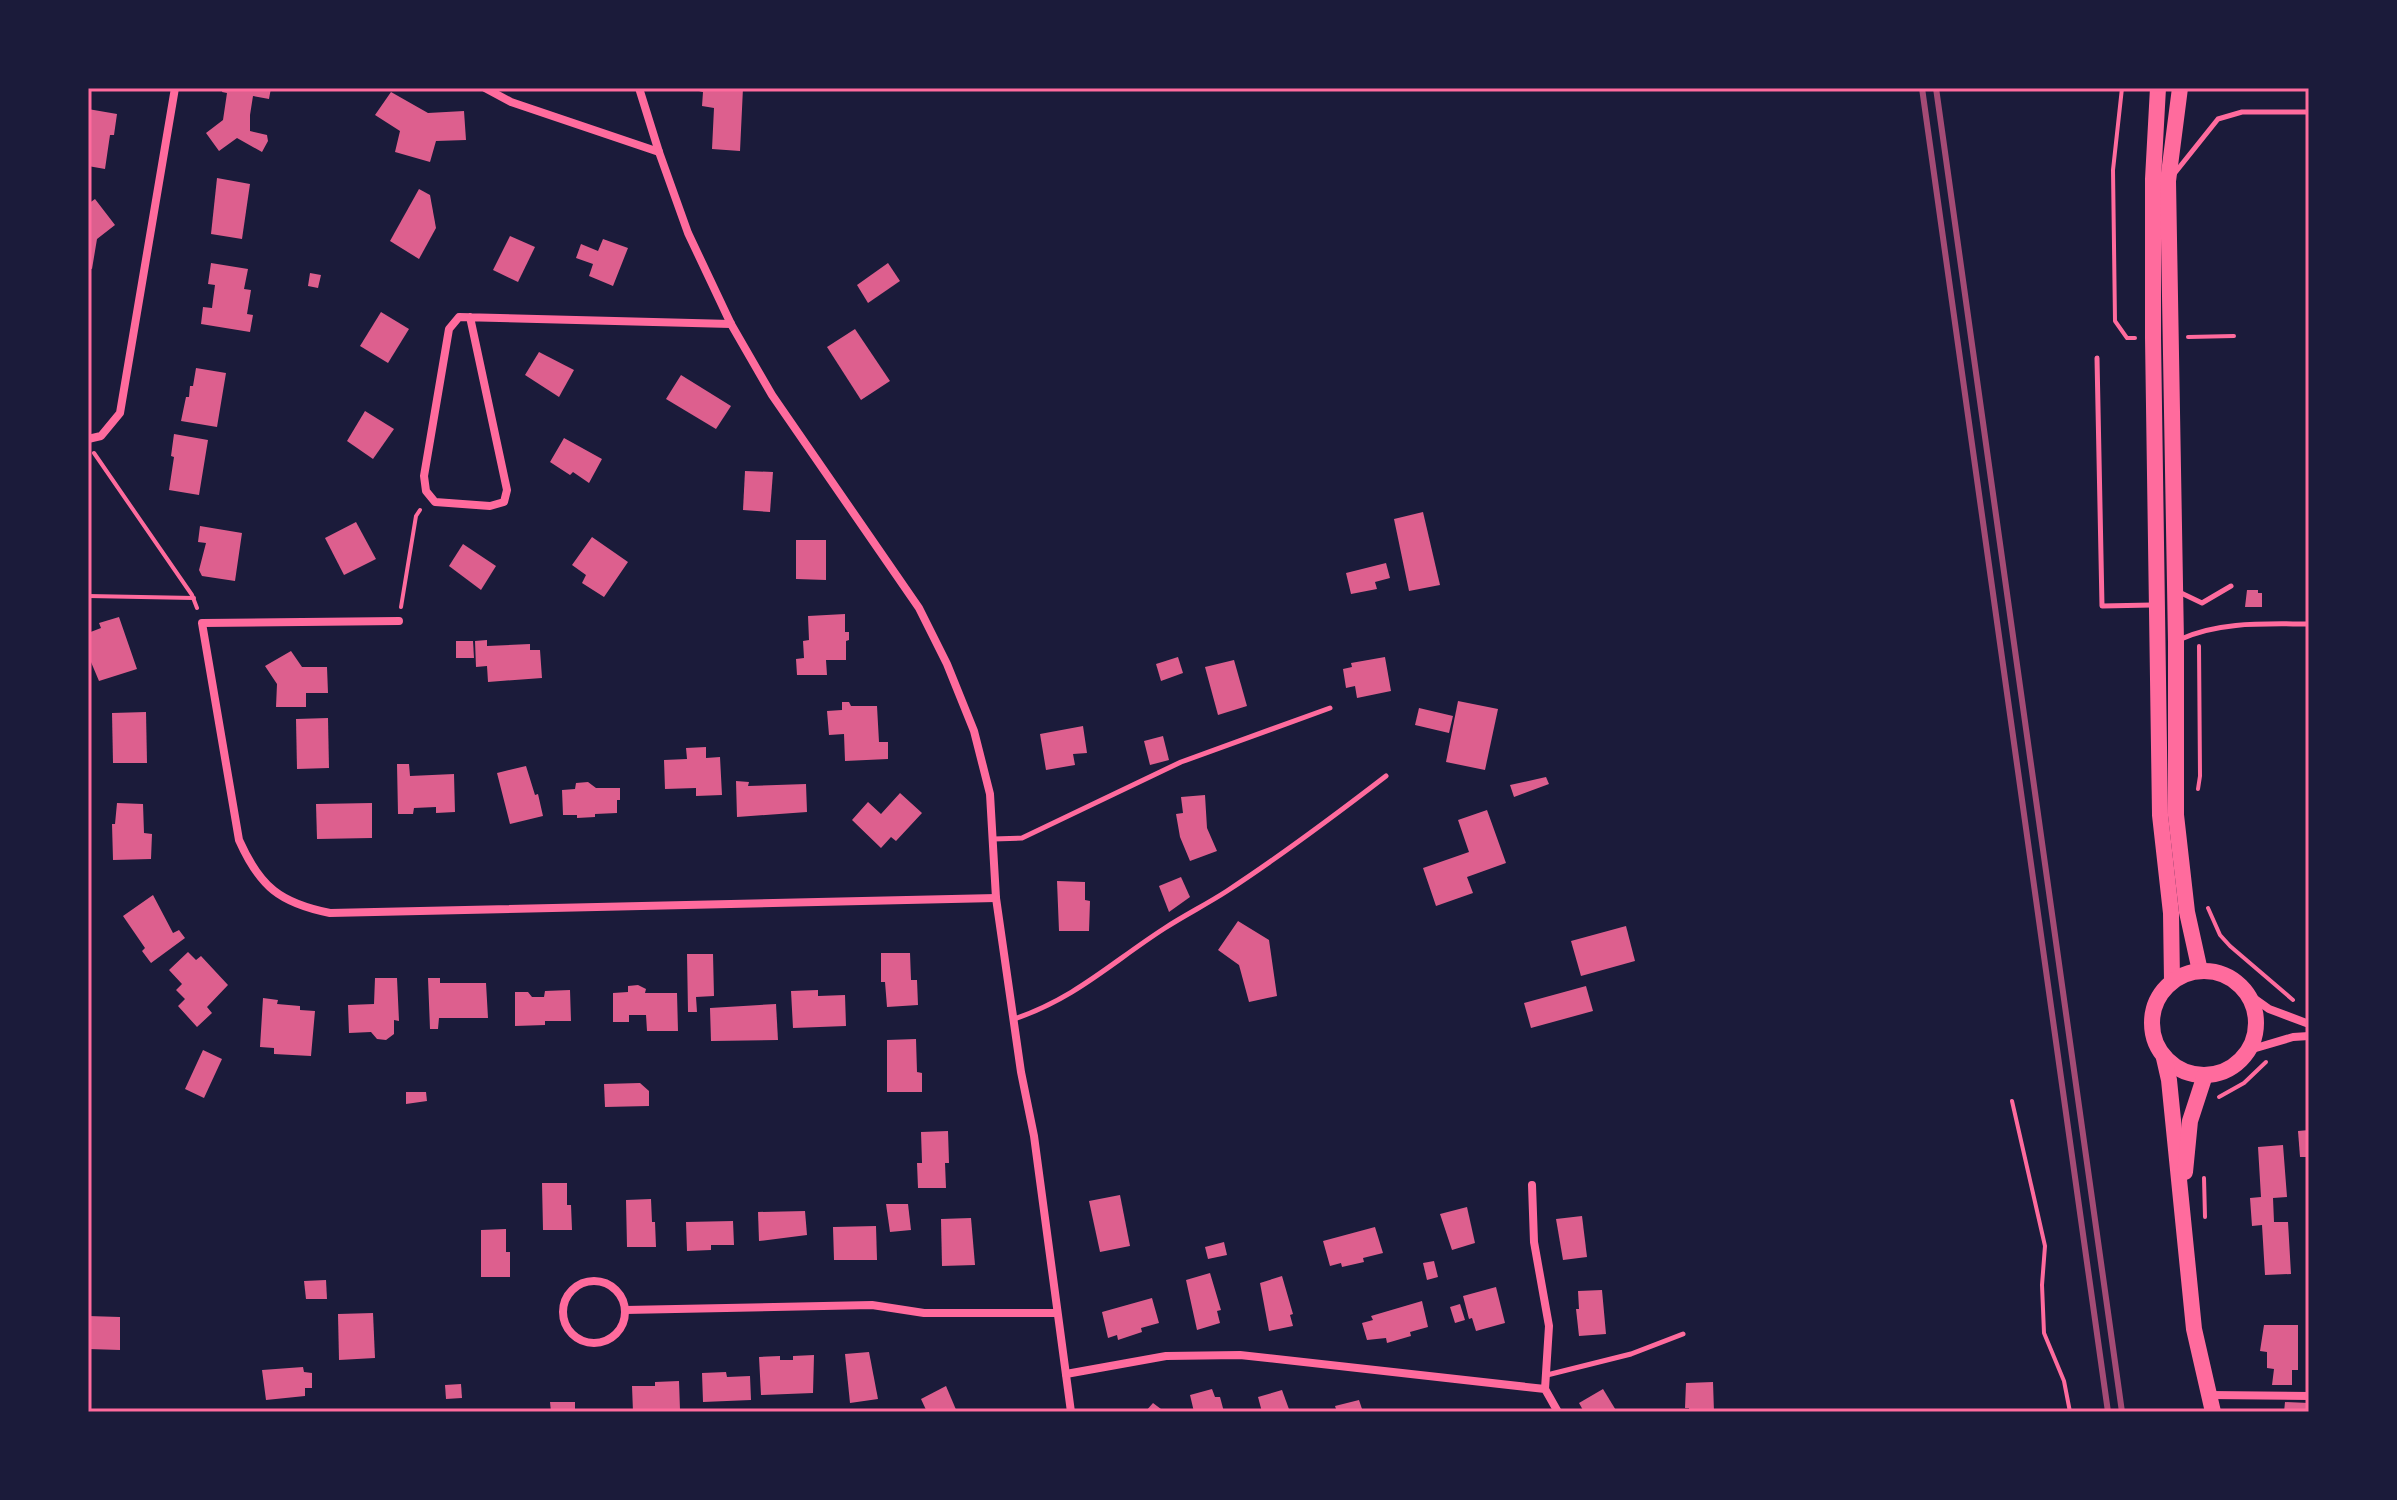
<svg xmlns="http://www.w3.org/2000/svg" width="2397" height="1500" viewBox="0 0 2397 1500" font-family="'Archivo Narrow',sans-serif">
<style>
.building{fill:#dd5f8e}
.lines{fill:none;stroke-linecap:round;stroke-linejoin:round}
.path{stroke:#ff6b9d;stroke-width:4}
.service{stroke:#ff6b9d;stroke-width:5}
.minor{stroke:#ff6b9d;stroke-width:8}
.secondary{stroke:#ff6b9d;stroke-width:16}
.rail{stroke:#a44b75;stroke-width:6}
.neatline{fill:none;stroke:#ff6b9d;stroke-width:3}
</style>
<rect width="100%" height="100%" fill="#1b1b3a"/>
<g class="building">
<polygon points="223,88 271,88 269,99 253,96 250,115 250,131 267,135 268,141 262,152 237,138 219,151 206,133 223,120 227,93 222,92"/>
<polygon points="687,88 743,88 740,151 712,149 714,108 702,106 703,92"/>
<polygon points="391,92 428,113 464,111 466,140 436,141 430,162 395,152 400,131 375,115"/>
<polygon points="88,109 117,114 114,135 110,135 105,169 88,166"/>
<polygon points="217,178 250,184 242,239 211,234"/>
<polygon points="419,189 430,195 436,228 419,259 390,241"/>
<polygon points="95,199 115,225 97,239 92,269 88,268 88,204"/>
<polygon points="510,236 535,247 518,282 493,270"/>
<polygon points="603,239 628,248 613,286 589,276 593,264 576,258 581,244 598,251"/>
<polygon points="211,263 248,269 244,289 251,290 247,314 253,315 250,332 201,324 203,307 212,308 213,300 215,285 208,284"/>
<polygon points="888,263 900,281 868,303 857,285"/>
<polygon points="310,273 321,275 318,288 308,286"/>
<polygon points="381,312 409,329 388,363 360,346"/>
<polygon points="855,329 890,381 861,400 827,347"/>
<polygon points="539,352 574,370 559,397 525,375"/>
<polygon points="196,368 226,373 217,427 181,421 186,397 189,397 190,386 193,386"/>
<polygon points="681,375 731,406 716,429 666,399"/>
<polygon points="365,411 394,429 373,459 347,441"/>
<polygon points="174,434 208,440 199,495 169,490 174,457 171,456"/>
<polygon points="564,438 602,459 589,483 573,472 570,475 550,462"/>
<polygon points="745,471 773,472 770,512 743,510"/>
<polygon points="1423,512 1440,585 1409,591 1394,519"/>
<polygon points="356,522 376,559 344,575 325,538"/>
<polygon points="200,526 242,533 235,581 202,576 199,570 206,543 198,542"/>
<polygon points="592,537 628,562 604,597 582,583 586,575 572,565"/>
<polygon points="796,540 826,540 826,580 796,579"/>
<polygon points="463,544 496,566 481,590 449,566"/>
<polygon points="1386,563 1390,578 1375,582 1377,589 1351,594 1346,573"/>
<polygon points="2247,590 2258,590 2258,593 2262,593 2262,607 2245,607"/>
<polygon points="845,614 845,632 849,632 849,640 846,641 846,660 826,660 827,675 797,675 796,659 804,658 803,641 809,640 808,616"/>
<polygon points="119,617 137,669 99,681 88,655 88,633 101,628 99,623"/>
<polygon points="487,640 487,646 530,644 530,650 540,650 542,678 488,682 487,666 476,667 475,641"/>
<polygon points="456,641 473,641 474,658 456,658"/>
<polygon points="291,651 302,667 327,667 328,693 306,693 306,707 276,707 277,684 265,666"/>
<polygon points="1178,657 1183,673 1161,681 1156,664"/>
<polygon points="1385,657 1391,691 1357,698 1355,686 1346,688 1343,669 1352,667 1351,663"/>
<polygon points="1234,660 1247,706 1218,715 1205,667"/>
<polygon points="1458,701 1498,709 1485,770 1446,762"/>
<polygon points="842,702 849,702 851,706 877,706 879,742 888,742 888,759 845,761 844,734 829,735 827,711 842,710"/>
<polygon points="1419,708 1453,716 1449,733 1415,725"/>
<polygon points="146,712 147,763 113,763 112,713"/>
<polygon points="328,718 329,768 297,769 296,719"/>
<polygon points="1083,726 1087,753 1073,754 1075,765 1046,770 1040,734"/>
<polygon points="1163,736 1169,760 1150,765 1144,741"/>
<polygon points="706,747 706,758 720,757 722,795 696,796 696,788 665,789 664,760 687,759 686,748"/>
<polygon points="397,764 409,764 410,776 454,774 455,812 436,813 436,807 414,808 413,814 398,814"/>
<polygon points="526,766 535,795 538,794 543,816 510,824 497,773"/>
<polygon points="1546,777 1549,784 1514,797 1510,785"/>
<polygon points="736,781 749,782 748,786 806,784 807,812 737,817"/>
<polygon points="588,782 596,788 620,788 620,800 617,800 617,813 595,814 595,817 577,818 577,815 563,815 562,790 575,789 576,783"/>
<polygon points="900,793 922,813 896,841 891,837 881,848 852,820 868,802 881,814"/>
<polygon points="1205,795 1207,828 1217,851 1190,861 1180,837 1176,814 1183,813 1181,797"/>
<polygon points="117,803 143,804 144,833 152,834 151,859 113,860 112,824 115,824"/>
<polygon points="372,803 372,838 317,839 316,804"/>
<polygon points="1487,810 1506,863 1467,877 1473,893 1436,906 1423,868 1469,852 1458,820"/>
<polygon points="1181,877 1190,897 1169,912 1159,886"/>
<polygon points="1057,881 1085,882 1085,900 1090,901 1089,931 1059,931"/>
<polygon points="153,895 173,933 179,930 185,938 151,963 142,951 145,948 123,916"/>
<polygon points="1238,921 1269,940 1277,996 1249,1002 1239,965 1218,950"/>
<polygon points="1626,926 1635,961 1581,976 1571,941"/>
<polygon points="188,952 196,960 201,956 228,985 207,1007 212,1013 197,1027 178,1006 185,999 176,990 182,984 169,970"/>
<polygon points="881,953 910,953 911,980 917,980 918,1005 887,1007 885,982 881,982"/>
<polygon points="687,954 713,954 714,996 696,997 697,1012 688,1012"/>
<polygon points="375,978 397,978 399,1021 394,1020 394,1034 386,1040 377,1039 371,1032 349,1033 348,1005 374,1004"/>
<polygon points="428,978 440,978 440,983 486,983 488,1018 439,1018 438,1029 430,1029"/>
<polygon points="638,985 646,989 645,993 677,993 678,1031 647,1031 646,1015 629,1015 629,1022 613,1022 613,993 628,992 628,986"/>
<polygon points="1586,986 1593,1011 1531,1028 1524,1003"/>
<polygon points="570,990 571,1021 545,1021 545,1025 515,1026 515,992 528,992 532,997 544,997 545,991"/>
<polygon points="818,990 818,996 845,995 846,1026 793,1028 791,991"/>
<polygon points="263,998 278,1000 277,1004 300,1006 300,1010 315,1011 311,1056 274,1054 274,1048 260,1047"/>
<polygon points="776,1004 778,1040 711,1041 710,1008"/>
<polygon points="916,1039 917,1072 922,1073 922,1092 887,1092 887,1040"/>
<polygon points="203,1050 222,1059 204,1098 185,1089"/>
<polygon points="640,1083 649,1091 649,1106 605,1107 604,1084"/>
<polygon points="406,1092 426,1092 427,1101 406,1104"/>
<polygon points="2309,1130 2309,1157 2300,1157 2298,1131"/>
<polygon points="948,1131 949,1163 945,1163 946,1188 918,1188 917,1163 922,1163 921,1132"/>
<polygon points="2283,1145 2287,1197 2273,1198 2274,1222 2288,1222 2291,1274 2265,1275 2262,1225 2252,1226 2250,1198 2261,1197 2258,1147"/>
<polygon points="542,1183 567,1183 567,1205 571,1205 572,1230 543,1230"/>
<polygon points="1120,1195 1130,1246 1100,1252 1089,1201"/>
<polygon points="651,1199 652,1222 655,1222 656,1247 627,1247 626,1200"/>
<polygon points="886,1204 908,1204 911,1230 890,1232"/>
<polygon points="1467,1207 1475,1243 1452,1250 1440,1214"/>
<polygon points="805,1211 807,1235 759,1241 758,1212"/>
<polygon points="1582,1216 1587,1257 1563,1260 1556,1219"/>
<polygon points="971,1218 975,1265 942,1266 941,1219"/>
<polygon points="733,1221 734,1245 711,1245 711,1250 687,1251 686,1222"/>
<polygon points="876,1226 877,1260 834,1260 833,1227"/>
<polygon points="1375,1227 1383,1253 1363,1258 1364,1262 1342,1267 1341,1263 1330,1266 1323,1241"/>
<polygon points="506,1229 506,1252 510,1252 510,1277 481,1277 481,1230"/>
<polygon points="1224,1242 1227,1255 1208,1259 1205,1247"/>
<polygon points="1434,1261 1438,1277 1427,1280 1423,1263"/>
<polygon points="1210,1273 1221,1310 1217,1311 1220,1323 1197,1330 1186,1280"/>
<polygon points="1282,1276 1293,1314 1290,1315 1293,1326 1269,1331 1260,1283"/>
<polygon points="326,1280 327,1299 306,1299 304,1281"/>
<polygon points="1496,1287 1505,1323 1476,1331 1472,1318 1469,1319 1463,1296"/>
<polygon points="1602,1290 1606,1334 1579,1336 1576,1309 1579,1309 1578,1291"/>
<polygon points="1152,1298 1159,1323 1141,1328 1142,1332 1118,1340 1117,1335 1108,1338 1102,1312"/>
<polygon points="1422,1301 1428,1327 1410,1332 1411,1336 1387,1343 1386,1338 1367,1340 1362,1323 1373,1320 1371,1316"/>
<polygon points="1460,1304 1465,1320 1455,1323 1450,1307"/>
<polygon points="373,1313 375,1358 339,1360 338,1314"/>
<polygon points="88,1316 120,1317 120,1350 88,1349"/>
<polygon points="2264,1325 2298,1325 2298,1370 2292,1370 2292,1385 2272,1385 2274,1369 2267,1368 2267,1352 2260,1351"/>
<polygon points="869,1352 878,1399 850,1403 845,1354"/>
<polygon points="814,1355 813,1393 761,1395 759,1357 780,1356 780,1360 793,1360 793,1356"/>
<polygon points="303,1367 304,1372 312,1373 312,1388 305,1388 305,1396 266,1400 262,1370"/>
<polygon points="726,1372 727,1377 750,1376 751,1400 703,1402 702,1373"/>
<polygon points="679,1381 680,1410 633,1412 632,1386 655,1386 655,1382"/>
<polygon points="1713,1382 1714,1412 1689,1412 1689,1408 1685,1408 1686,1383"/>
<polygon points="461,1384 462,1398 446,1399 445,1385"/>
<polygon points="946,1386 957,1412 927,1412 921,1399"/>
<polygon points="1212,1389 1215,1397 1220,1397 1224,1412 1194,1412 1190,1395"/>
<polygon points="1603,1389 1617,1412 1584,1412 1579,1403"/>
<polygon points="1282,1390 1290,1412 1262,1412 1258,1397"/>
<polygon points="1359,1400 1363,1412 1337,1412 1335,1406"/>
<polygon points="550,1402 575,1402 575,1412 551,1412"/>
<polygon points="2285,1402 2309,1403 2309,1412 2284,1412"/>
<polygon points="1153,1403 1165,1412 1139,1412 1142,1409 1146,1411"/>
</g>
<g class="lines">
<g class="path">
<polyline points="2122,88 2113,170 2115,321 2127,338 2135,338"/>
<polyline points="2188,337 2234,336"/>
<polyline points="94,453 192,595 197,608"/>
<polyline points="88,596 194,598"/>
<polyline points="401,607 416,516 420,510"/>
<polyline points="2198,789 2200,776 2199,646"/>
<polyline points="2208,908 2220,935 2230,946 2293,1000"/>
<polyline points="2219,1097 2244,1083 2266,1062"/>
<polyline points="2012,1101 2045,1246 2042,1285 2044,1333 2064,1381 2070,1412"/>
<polyline points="2204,1178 2205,1217"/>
</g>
<g class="service">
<polyline points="2174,174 2218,119 2242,112 2309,112"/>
<polyline points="2097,358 2102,606 2152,605"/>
<polyline points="2179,592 2202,603 2231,586"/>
<path d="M2181 639C2221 621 2266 624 2309 624"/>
<polyline points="993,839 1022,838 1181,762 1330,708"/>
<path d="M1014 1019C1076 998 1112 962 1165 928 1185 915 1207 904 1227 891 1282 855 1334 816 1386 776"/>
<polyline points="1547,1375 1631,1354 1683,1334"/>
</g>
<g class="minor">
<polyline points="485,88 511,102 659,152"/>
<polyline points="639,88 659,152 688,233 731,324 772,395 919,608 947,664 974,731 990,794 996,898 1021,1072 1034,1136 1071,1412"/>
<polyline points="470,317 507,490 504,502 490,506 435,502 426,491 424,476 449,329 459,317 731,324"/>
<polyline points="88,439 101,436 120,413 175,88"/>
<path d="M399 621 202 623 239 840C260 887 280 903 330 913L996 898"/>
<polyline points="2248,994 2269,1009 2309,1024"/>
<polyline points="2249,1050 2293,1037 2309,1036"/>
<polyline points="1532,1185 1534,1242 1549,1326 1545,1389"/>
<circle cx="594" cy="1312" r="31"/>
<polyline points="625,1310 872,1305 924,1313 1057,1313"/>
<polyline points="1066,1374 1166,1356 1240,1355 1545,1389 1558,1412"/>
<polyline points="2209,1395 2309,1396"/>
</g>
<g class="secondary">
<polyline points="2158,88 2153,179 2153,338 2160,815 2171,913 2172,981"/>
<polyline points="2180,88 2168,181 2176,642 2176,815 2187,912 2200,971"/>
<circle cx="2204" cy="1023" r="52"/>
<polyline points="2164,1058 2169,1080 2194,1329 2213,1412"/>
<polyline points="2185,1172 2190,1121 2205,1075"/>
</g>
<g class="rail">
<polyline points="1922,88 2108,1412"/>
<polyline points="1936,88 2122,1412"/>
</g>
</g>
<rect width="2397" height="1500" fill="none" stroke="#1b1b3a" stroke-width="180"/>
<rect x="90" y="90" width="2217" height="1320" class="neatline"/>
</svg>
